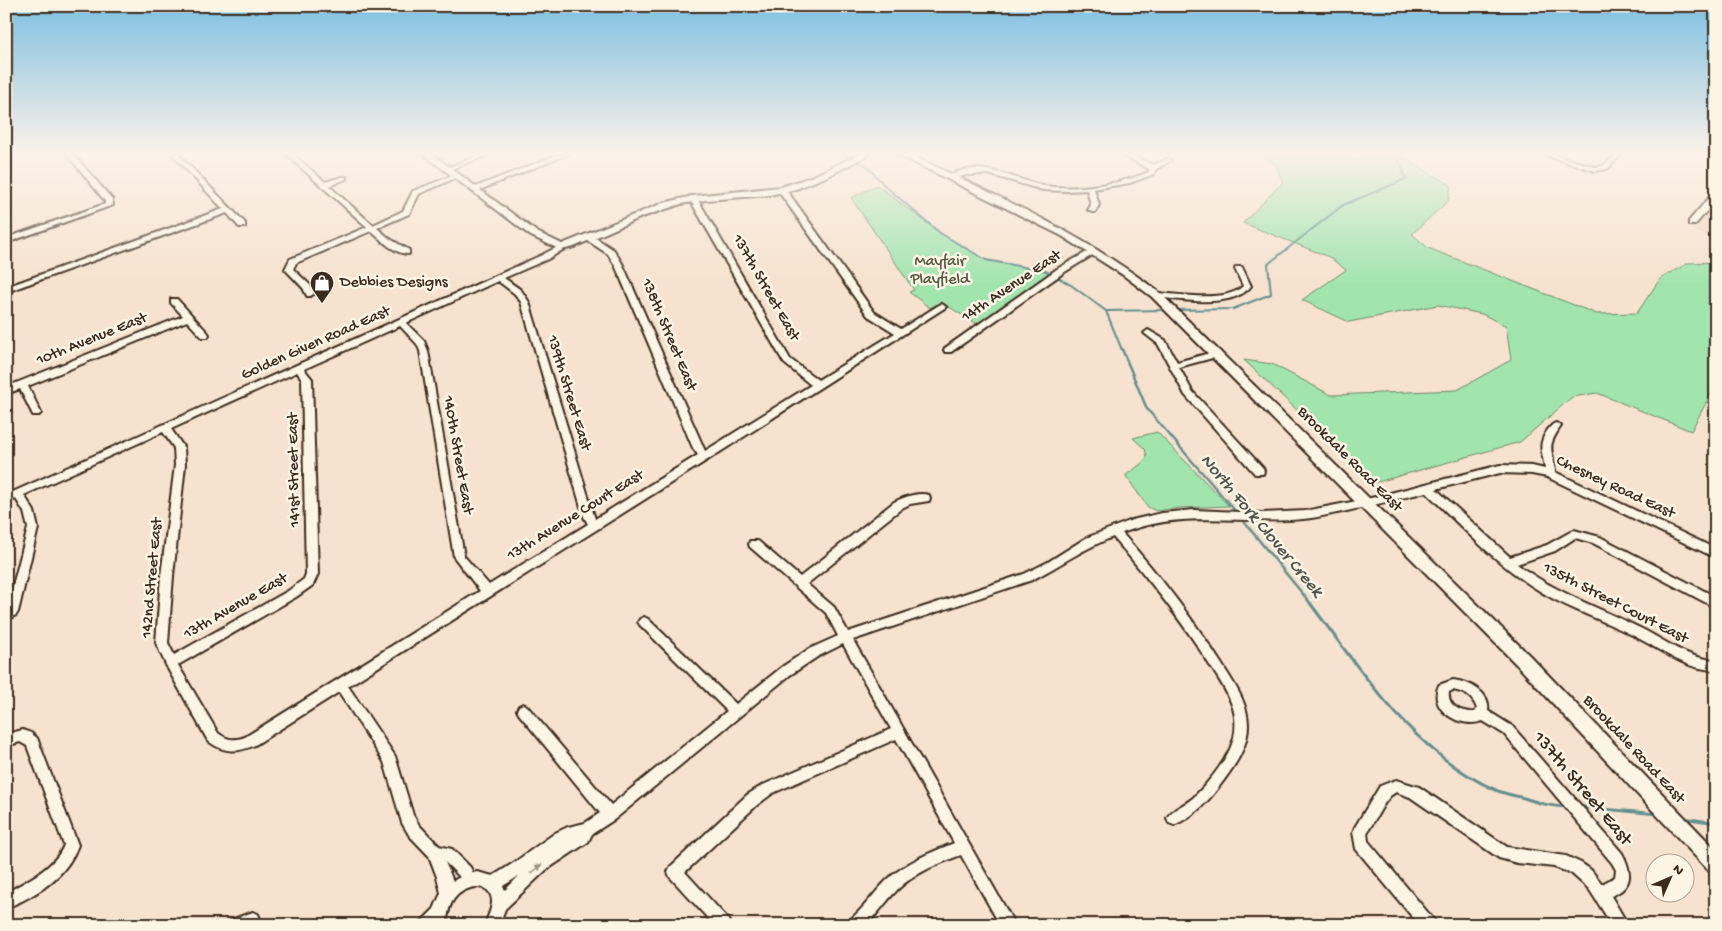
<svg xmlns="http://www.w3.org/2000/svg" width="1722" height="931" viewBox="0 0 1722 931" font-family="'Gochi Hand',sans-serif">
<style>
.built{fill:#f2d5be}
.green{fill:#a1e4ae;stroke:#6e8766}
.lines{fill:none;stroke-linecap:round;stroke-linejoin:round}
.stream-far2{stroke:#658f8e;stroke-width:2}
.stream-far1{stroke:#658f8e;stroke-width:2.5}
.stream{stroke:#658f8e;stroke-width:3}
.minor-casing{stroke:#3b2a1e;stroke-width:4}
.tertiary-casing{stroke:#3b2a1e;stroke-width:4}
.secondary-casing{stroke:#3b2a1e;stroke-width:4}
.minor{fill:#fcf5e5;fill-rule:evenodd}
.tertiary{fill:#fcf5e5;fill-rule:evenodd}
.secondary{fill:#fcf5e5;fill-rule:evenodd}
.oneway{fill:#9c9082}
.labels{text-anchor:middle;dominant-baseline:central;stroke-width:5;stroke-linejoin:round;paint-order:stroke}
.park-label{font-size:16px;fill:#545842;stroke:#fcf5e5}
.poi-label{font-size:16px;fill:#3b2a1e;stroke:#fcf5e5;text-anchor:start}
.street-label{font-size:16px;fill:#3b2a1e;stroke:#fcf5e5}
.water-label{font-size:18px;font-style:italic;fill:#4c544d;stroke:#fcf5e5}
.near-street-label{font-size:19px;fill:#3b2a1e;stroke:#fcf5e5}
</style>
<rect width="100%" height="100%" fill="#f6e2ce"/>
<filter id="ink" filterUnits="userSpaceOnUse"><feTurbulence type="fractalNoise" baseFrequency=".02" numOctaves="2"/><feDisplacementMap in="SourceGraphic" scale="10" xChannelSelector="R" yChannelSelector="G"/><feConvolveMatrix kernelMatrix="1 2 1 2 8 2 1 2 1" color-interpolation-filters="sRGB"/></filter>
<g filter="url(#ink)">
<polygon class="built" points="1716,202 1716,239 1693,231"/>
<g class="green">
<polygon points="1258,154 1341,154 1358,160 1369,154 1397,154 1451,185 1448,201 1412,234 1428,248 1597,314 1637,313 1660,279 1688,263 1716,262 1716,384 1691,431 1597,393 1572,397 1520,442 1374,483 1244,360 1272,364 1331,395 1457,390 1511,360 1506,326 1482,314 1438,305 1349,322 1302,300 1346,270 1329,257 1243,223 1283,182 1275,164"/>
<polygon points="877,185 940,233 986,260 1046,271 1052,275 977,324 941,302 930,308 909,292 914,290 851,198"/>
<polygon points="1157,432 1229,506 1179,508 1156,511 1148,507 1127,478 1126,475 1141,464 1147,457 1145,449 1133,438"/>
</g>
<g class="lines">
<g class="stream-far2">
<polyline points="844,154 867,166 885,186 940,233 986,260 1046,271 1071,285 1106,311 1122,350"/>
<polyline points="1174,310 1233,309 1271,294 1268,264 1343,205 1406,179 1397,154"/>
<polyline points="1107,311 1166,310"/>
</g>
<g class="stream-far1">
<polyline points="1122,349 1147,409 1237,513"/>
<polyline points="1240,517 1311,604"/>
</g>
<g class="stream">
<path d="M1310 603C1361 671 1417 757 1498 791 1506 794 1515 796 1524 798 1539 803 1552 807 1568 807"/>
<polyline points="1581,807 1658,814"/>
<polyline points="1683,818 1716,823"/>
</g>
<defs>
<g id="minor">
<polygon points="67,154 73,154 112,199 113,205 6,243 6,238 105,204 105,201"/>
<polygon points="172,154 178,154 245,223 245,227 239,227 227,213 6,292 6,287 223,209"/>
<path d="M286 154H293L325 182 342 177H346V179L329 186 373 225 403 211 413 191 454 175 460 176 419 194 409 214 377 228 390 239 409 250V254C396 255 380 239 371 231L296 263 293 269 310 285 314 294 310 296H307L303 288 285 269 290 259 367 227Z"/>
<polygon points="482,154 490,154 449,170 444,169"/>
<polygon points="560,154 568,154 477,191 470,189"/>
<path d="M1121 154H1129L1153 165 1167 159 1172 160 1156 169 1154 174 1130 183 1094 189 1099 205 1095 212H1092L1088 210 1091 205 1087 190 1067 191 1043 190 988 174 966 175 952 179 948 177C980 155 1020 185 1054 187 1084 189 1120 184 1149 172V169Z"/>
<polygon points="1542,154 1551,154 1595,167 1603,166 1616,154 1622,154 1607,169 1595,171"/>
<path d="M779 188H785L874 312 901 329 939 305 942 304 946 307 709 459 348 686 395 756 413 815 419 825 439 846 452 849 470 867 473 873 477 872 493 876 512 864 555 833 568 827 585 823 600 813 519 714 517 710 519 706 523 704 527 706 611 805 727 711 640 625 638 622 640 619 644 617 648 619 736 704 782 667 809 649 838 636 826 613 750 547 749 544 750 541H758L800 577 894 502C905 497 917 492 929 495L930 498 929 501 910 504 902 508 807 584 834 607 848 632 1024 574 1048 562 1086 538 1132 520 1162 513 1194 510 1262 513 1305 511 1367 499 1500 465 1532 466 1545 469C1543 453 1537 446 1547 431 1550 427 1552 424 1556 423L1561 426C1545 450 1553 447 1555 472L1716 549V558L1547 477 1532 474 1500 473 1436 489 1510 557 1547 545 1574 530 1600 537 1716 597V608L1593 543 1575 538 1555 551 1517 564C1556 593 1600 608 1642 629 1666 641 1688 659 1716 660V670C1686 670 1662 650 1636 637 1606 621 1573 611 1543 593 1499 567 1463 528 1426 492 1397 499 1367 507 1337 513 1326 515 1315 518 1303 519 1240 525 1183 509 1122 533 1158 574 1192 617 1221 663 1233 682 1248 702 1248 725 1248 746 1236 764 1224 780 1210 799 1197 815 1174 825L1169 823 1167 818C1171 809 1186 805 1194 797 1207 784 1222 766 1230 749 1236 736 1237 721 1233 708 1228 692 1218 678 1209 664 1181 619 1147 577 1113 537 1084 548 1059 566 1032 580L853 640 1015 925H1000L961 855C938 864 916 872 898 889 887 900 878 913 867 925H848L850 920C864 908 874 893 887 880 906 862 930 853 954 843L896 739 773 793 757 805 685 872 729 920 731 925H714L670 877 668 872 670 867 747 795 763 785 891 729 843 644 817 657 790 675 615 819 592 834 588 842 546 870 505 909 499 925H485C487 918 492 909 492 902 492 880 464 885 454 899 448 907 448 915 446 925H421L423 920 434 909 441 893 437 877 429 856 409 835 402 823 384 762 339 692 255 745C237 753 224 753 208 741L167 667 156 643 161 576 175 465 174 448 163 432 24 495 34 511 38 528 18 612 16 615 12 617 8 615 6 612 28 528 24 512 16 499 6 503V495L542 255 561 245H564V249L548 259 504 278 521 290 529 302 595 519 698 455 693 448 615 265 608 254 585 239V235H591L614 250 623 265 705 451 811 385 784 363 689 198 690 196 697 198 790 359 818 380 895 333 868 316 779 192ZM498 281 515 294 521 302 584 517 588 524 489 585 464 556 428 351 424 341 406 323ZM400 326 417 344 420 351 454 557 480 591 245 737C234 741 227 740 218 733L178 665 296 597 313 585 318 574 312 379 304 369ZM297 372 302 379 306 574 304 579 288 591 174 655 168 643 173 576 185 465 184 448 171 429ZM445 862 460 877 453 881ZM519 876 505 890 503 886Z"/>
<polygon points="1713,193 1716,193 1716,200 1695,225 1689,225 1689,221"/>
<polygon points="1092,249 1095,249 1099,251 1063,273 951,352 945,352 944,350 945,348 1057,269"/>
<path d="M1236 267H1242L1251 286C1233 309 1182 300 1156 297L1152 295 1156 293C1178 294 1227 303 1243 286L1235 269Z"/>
<polygon points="171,299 177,299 208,333 209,335 208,337 202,337 187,321 28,386 41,413 39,415 33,415 20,389 6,394 6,387 183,316 171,303"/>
<polygon points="1148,330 1165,340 1177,362 1217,351 1220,352 1221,354 1220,356 1179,367 1192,391 1263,468 1264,471 1263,474 1255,474 1185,395 1158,344 1144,333"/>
<path d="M1453 680C1469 682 1491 692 1488 711L1512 726 1622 853C1632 872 1634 887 1611 896L1628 925H1612L1589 889 1571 873 1554 867 1517 863 1499 858 1410 797 1396 792 1390 796 1384 804 1367 833 1368 841 1434 920 1436 925H1419L1356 849 1353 832 1355 827 1380 786 1396 780 1419 787 1507 847 1566 856 1581 863 1591 870 1602 884 1615 877 1616 870 1612 863 1504 734 1483 721C1462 729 1427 711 1439 685ZM1453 690C1465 692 1473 697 1477 709L1475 712C1463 713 1447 707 1449 692Z"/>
<path d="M23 730 31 733 37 738 78 845C67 876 36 896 6 908V893C26 881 55 868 64 845L27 746 20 742 6 746V734Z"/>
<polygon points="253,912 258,914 260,919 258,924 229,925 231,920"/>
</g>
<polygon id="tertiary" points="423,154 432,154 537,232 562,244 663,203 693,196 781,187 811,177 860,154 870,154 828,176 796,189 770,195 706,200 681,204 642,217 574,247 561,250 531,236"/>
<path id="secondary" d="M897 154H909C996 195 1083 234 1160 293L1529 655 1716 850V874L1709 871 1517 665 1152 297 1123 275 1062 236Z"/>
</defs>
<use href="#minor" class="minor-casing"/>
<use href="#tertiary" class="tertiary-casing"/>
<use href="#secondary" class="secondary-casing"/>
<use href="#minor" class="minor"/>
<use href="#tertiary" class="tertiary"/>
<use href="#secondary" class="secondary"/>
</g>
<defs><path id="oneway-solid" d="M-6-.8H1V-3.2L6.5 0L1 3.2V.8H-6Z" transform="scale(1.25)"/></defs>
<use class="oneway" href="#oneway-solid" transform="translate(536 869) rotate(-40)"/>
</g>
<linearGradient id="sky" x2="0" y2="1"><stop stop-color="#7fc0e2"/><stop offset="0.54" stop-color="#fbf2e9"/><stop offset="1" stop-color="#fbf2e9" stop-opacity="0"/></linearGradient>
<rect width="1722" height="284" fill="url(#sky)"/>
<defs>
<symbol id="shop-pin" viewBox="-11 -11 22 30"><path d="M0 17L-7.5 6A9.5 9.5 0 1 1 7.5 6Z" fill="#3b2a1e" stroke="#fcf5e5"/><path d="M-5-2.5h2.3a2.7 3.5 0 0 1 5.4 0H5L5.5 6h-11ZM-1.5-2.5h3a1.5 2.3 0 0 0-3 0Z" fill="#fff"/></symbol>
</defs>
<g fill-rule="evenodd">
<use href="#shop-pin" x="308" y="269" width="28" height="38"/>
</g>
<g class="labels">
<g class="park-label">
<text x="940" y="262">Mayfair<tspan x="940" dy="18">Playfield</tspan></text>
</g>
<g class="poi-label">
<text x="340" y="283">Debbies Designs</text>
</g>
<g class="street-label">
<text transform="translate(1012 287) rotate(-34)">14th Avenue East</text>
<text transform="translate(765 288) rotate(60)">137th Street East</text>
<text transform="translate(668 335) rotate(67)">138th Street East</text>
<text transform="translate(92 340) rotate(-22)">10th Avenue East</text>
<text transform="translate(316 344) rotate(-24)">Golden Given Road East</text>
<text transform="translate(568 393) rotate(73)">139th Street East</text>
<text transform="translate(457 455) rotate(80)">140th Street East</text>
<text transform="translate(1349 460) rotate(45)">Brookdale Road East</text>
<text transform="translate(295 470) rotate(-91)">141st Street East</text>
<text transform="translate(1615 488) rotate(25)">Chesney Road East</text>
<text transform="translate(576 516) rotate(-32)">13th Avenue Court East</text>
<text transform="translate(153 578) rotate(-85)">142nd Street East</text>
<text transform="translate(1615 604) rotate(27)">135th Street Court East</text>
<text transform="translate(236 607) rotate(-30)">13th Avenue East</text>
<text transform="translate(1633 750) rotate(47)">Brookdale Road East</text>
</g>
<g class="water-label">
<text transform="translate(1261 526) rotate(50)">North Fork Clover Creek</text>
</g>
<g class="near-street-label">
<text transform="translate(1582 789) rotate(50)">137th Street East</text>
</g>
</g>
<rect width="1722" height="931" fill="none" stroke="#fcf5e5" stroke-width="25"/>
<rect x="12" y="12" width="1697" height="906" fill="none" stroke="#3b2a1e" stroke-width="2" filter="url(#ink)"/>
<g transform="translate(1670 878) rotate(45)"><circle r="24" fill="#fcf5e5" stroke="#afa495"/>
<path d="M0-4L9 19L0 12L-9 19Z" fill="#3b2a1e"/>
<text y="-8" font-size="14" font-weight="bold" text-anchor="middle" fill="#3b2a1e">N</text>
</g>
</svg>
